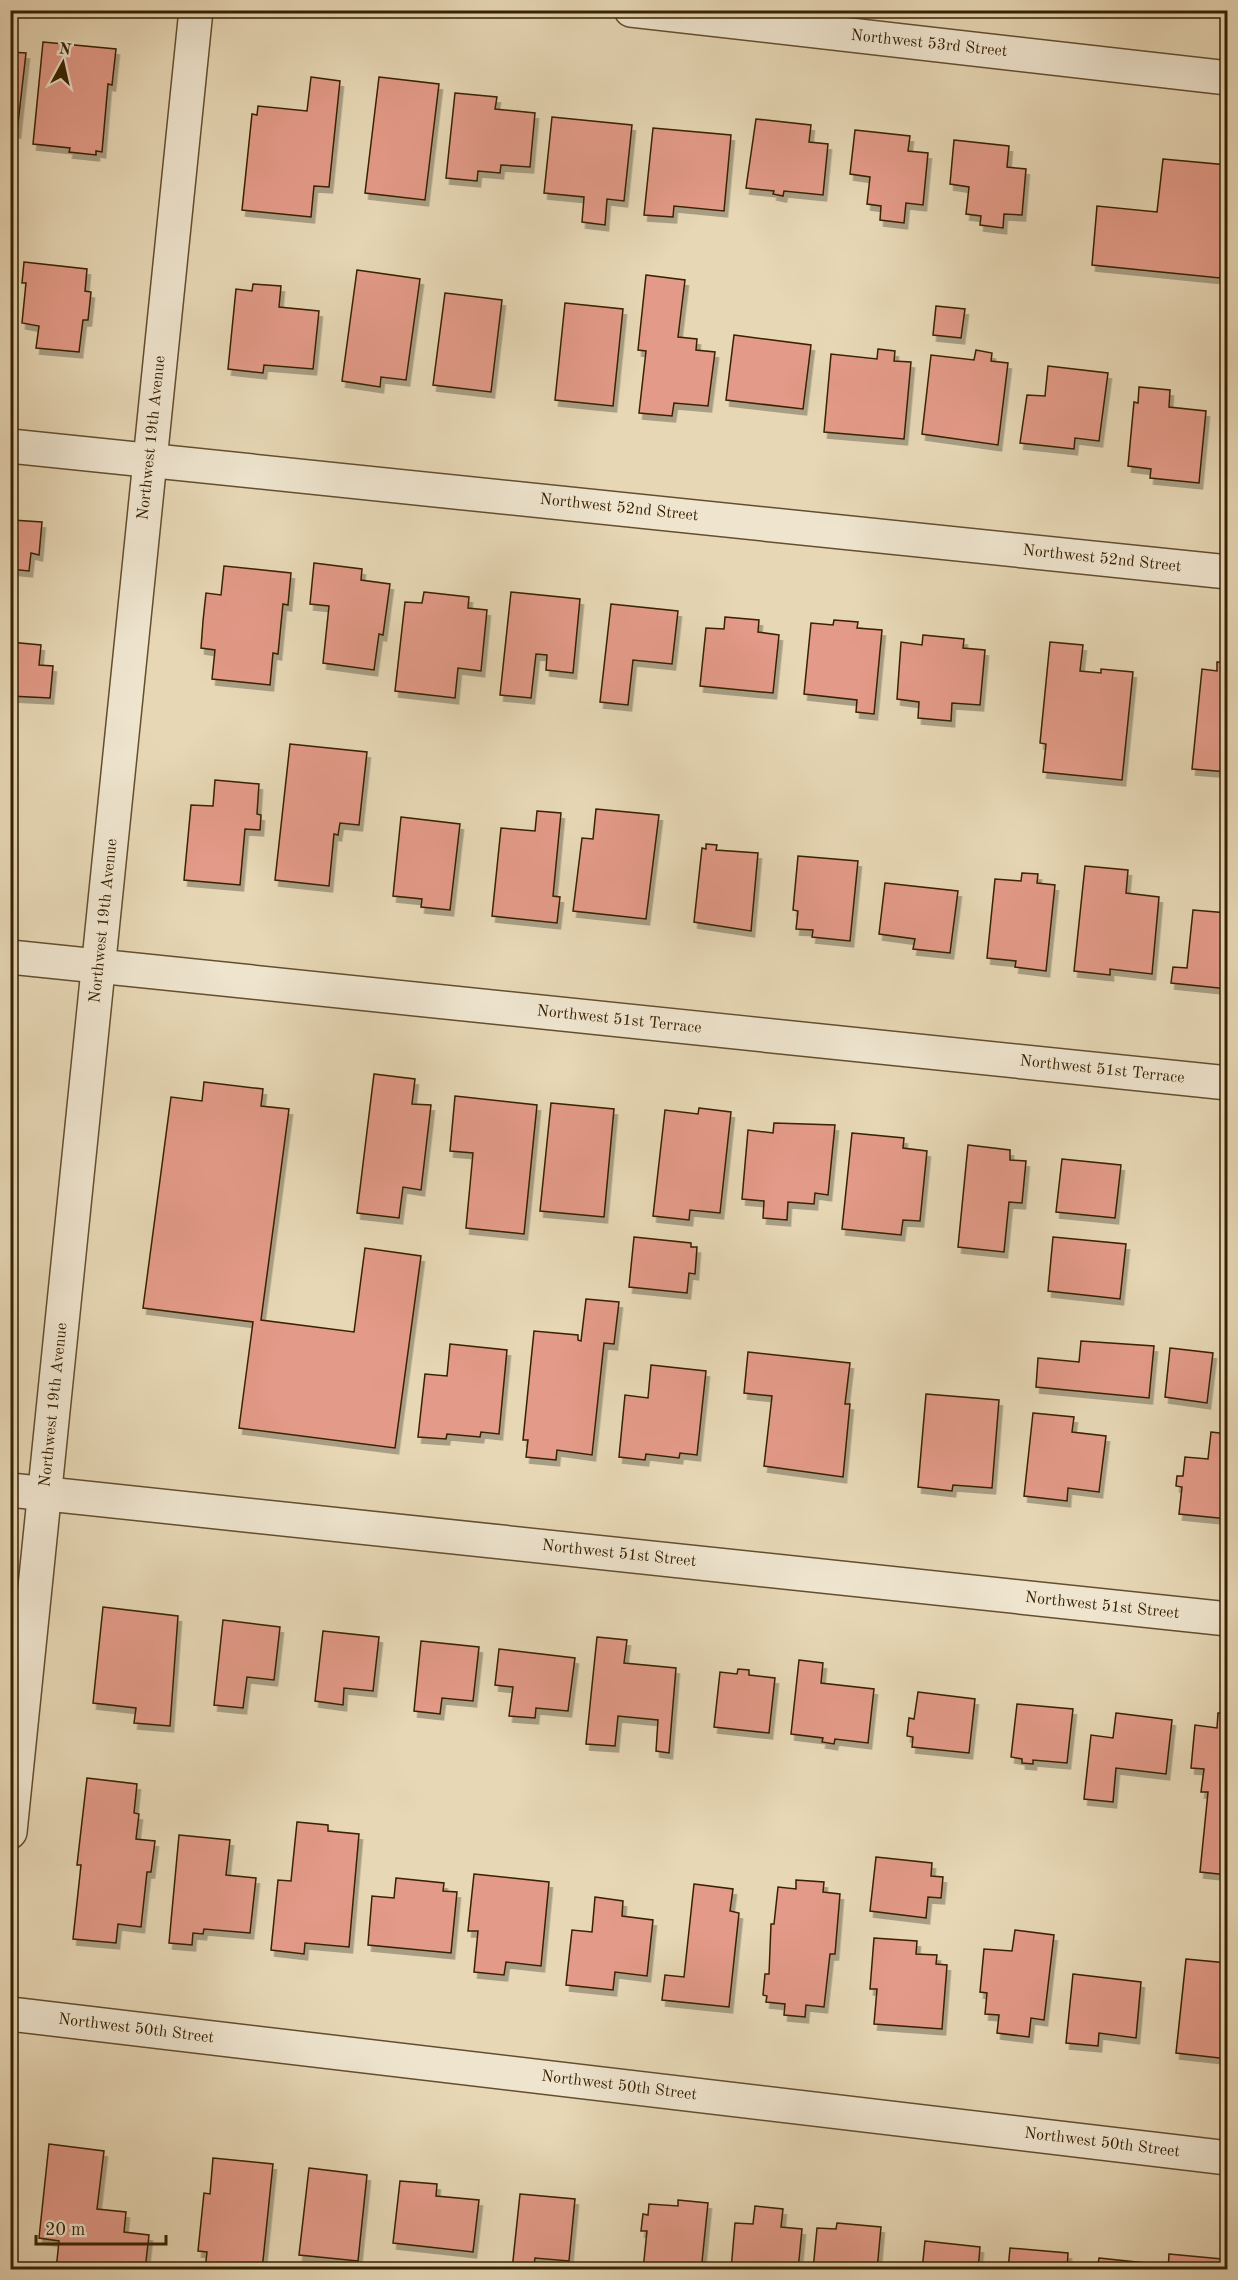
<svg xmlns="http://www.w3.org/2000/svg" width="1238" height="2280" viewBox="0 0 1238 2280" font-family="'Old Standard TT',serif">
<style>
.building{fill:#e39a88;stroke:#372100;stroke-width:1.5;filter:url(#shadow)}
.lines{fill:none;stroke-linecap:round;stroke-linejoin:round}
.street-casing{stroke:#634e2d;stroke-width:36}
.street{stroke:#efe5cf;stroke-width:33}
.labels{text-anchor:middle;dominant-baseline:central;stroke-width:4.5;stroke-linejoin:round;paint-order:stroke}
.street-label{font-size:16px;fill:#372100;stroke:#efe5cf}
</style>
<defs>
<filter id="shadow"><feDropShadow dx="3.5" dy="6" stdDeviation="0" flood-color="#0004"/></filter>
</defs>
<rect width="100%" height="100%" fill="#e7d7b5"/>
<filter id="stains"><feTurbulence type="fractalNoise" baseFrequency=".00333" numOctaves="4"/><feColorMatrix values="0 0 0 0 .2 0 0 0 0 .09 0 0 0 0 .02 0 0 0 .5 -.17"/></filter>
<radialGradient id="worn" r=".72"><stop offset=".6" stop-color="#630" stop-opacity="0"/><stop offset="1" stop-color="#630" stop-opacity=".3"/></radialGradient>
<g class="building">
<polygon points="43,42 116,49 112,85 108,84 102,152 96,151 96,155 69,152 70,148 33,144"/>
<polygon points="10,52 26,53 17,132 10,132"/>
<polygon points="311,77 340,81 329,187 314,186 311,217 242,210 252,114 257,115 258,106 307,111"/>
<polygon points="379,77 439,84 425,200 365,193"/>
<polygon points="455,93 497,97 495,109 535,113 530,167 501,165 500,173 478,171 477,181 446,178"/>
<polygon points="552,117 632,125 624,201 607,199 605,225 582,222 584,197 544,193"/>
<polygon points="756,119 811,125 809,142 828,144 823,195 784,191 783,196 773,194 774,191 746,188"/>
<polygon points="653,128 731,135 724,211 674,206 673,217 644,215"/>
<polygon points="855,130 910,136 908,151 928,153 923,205 906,203 904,223 880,220 881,206 867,204 870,177 850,174"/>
<polygon points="954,140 1009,146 1007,167 1026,169 1022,215 1004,214 1003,228 980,225 981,216 966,214 969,187 950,184"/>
<polygon points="1163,159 1228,165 1228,208 1220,278 1092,265 1097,206 1157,212"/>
<polygon points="24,262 87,269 85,291 91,292 88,320 83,320 79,352 36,348 39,326 22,323 26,283 22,283"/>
<polygon points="357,270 420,279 406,380 381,377 380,387 342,381"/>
<polygon points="646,275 685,280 678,337 697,339 696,350 715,352 708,406 674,403 672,416 639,413 646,351 638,350"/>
<polygon points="253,284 281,286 279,307 319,311 313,369 264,365 263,373 228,369 236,289 252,291"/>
<polygon points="445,293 502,300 491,392 433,385"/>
<polygon points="565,303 623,309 613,406 555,400"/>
<polygon points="936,306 965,309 961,338 933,335"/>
<polygon points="734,335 811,345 803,409 726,400"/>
<polygon points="878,349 895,351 894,361 911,362 904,439 824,432 831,354 877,359"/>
<polygon points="976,350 992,353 991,361 1008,363 998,445 922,434 931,355 974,360"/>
<polygon points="1048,366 1108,373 1099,441 1075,438 1074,449 1020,443 1027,395 1045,396"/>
<polygon points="1139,387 1170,390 1169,407 1206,411 1199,483 1150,478 1151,469 1128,466 1134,402 1138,403"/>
<polygon points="12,520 42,522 39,555 31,553 29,571 10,569"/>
<polygon points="314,563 362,569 361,580 390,584 383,635 379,634 374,670 323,663 329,606 310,604"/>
<polygon points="224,566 291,573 288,605 283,604 278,654 273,653 270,685 212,679 215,650 201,648 203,621 206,593 221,595"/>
<polygon points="424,592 469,597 468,608 487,610 481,671 458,668 455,698 395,691 405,602 422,603"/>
<polygon points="511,592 580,599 573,673 546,670 547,655 536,654 531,698 500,695"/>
<polygon points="611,604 678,611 672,664 633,660 628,705 600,702"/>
<polygon points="725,617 759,620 758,632 779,635 773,693 700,686 706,628 724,629"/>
<polygon points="834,620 858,622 857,628 882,630 874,714 856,712 857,700 804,694 811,623 833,625"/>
<polygon points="923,635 964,639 963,648 985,650 980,705 952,703 951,721 918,718 919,702 897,699 901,642 922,645"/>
<polygon points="10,642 41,645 39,665 53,666 50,698 10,696"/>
<polygon points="1050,642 1083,645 1080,671 1101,673 1101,669 1133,672 1122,780 1043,772 1046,744 1040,743"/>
<polygon points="1217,662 1228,663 1228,772 1192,769 1202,669 1217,671"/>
<polygon points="290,744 367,752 359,825 340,823 338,835 334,834 329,886 275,880"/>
<polygon points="215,780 259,784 257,814 261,815 260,830 245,829 240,885 184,880 191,805 213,806"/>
<polygon points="596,809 659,815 646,919 573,911 582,838 593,839"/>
<polygon points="537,811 561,813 553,896 560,897 557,923 492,916 501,828 535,831"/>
<polygon points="401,817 460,824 450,910 421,907 422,899 393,896"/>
<polygon points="706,844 717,845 716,850 758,853 751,931 694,922 702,848 706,849"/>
<polygon points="798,856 858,861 850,941 812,937 813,930 796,929 798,911 793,910"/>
<polygon points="1085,866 1128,870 1126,893 1159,897 1152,974 1110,969 1110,975 1074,971"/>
<polygon points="1022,873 1038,874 1037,883 1055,885 1046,971 1015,967 1016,961 987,958 995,879 1021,881"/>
<polygon points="885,883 958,891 950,953 913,949 915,939 879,934"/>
<polygon points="1193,910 1228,913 1228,989 1171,983 1173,967 1187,968"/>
<polygon points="374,1074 415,1079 412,1104 431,1105 421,1190 403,1187 399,1218 357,1213"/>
<polygon points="204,1082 263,1089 261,1106 289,1109 261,1320 354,1332 365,1248 421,1256 395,1448 239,1428 253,1322 143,1308 171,1097 202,1101"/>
<polygon points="455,1096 537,1105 524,1234 466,1228 473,1153 450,1151"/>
<polygon points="551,1103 614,1109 604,1217 540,1211"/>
<polygon points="699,1108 731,1112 720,1213 690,1210 689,1220 653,1216 665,1110 698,1114"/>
<polygon points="774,1123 835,1125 828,1195 815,1193 814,1204 788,1202 787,1220 763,1218 764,1201 742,1199 748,1130 773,1133"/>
<polygon points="852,1133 904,1138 903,1148 927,1151 920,1221 903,1220 901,1235 842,1229"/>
<polygon points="968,1145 1010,1150 1010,1160 1026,1161 1022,1203 1009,1202 1004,1252 958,1247"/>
<polygon points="1062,1159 1121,1165 1115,1218 1056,1212"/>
<polygon points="634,1237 691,1243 691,1247 697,1247 695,1274 689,1273 687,1293 629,1287"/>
<polygon points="1053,1237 1126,1244 1120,1299 1048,1291"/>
<polygon points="586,1299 619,1302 614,1344 604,1343 592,1455 557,1450 556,1460 526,1457 528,1440 523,1440 534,1331 578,1335 578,1340 581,1341"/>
<polygon points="1081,1341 1154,1346 1149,1398 1036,1387 1038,1358 1079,1362"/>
<polygon points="450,1344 507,1350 499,1434 481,1432 480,1437 447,1434 446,1439 418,1437 425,1374 447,1376"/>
<polygon points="1170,1348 1213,1353 1207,1403 1165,1397"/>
<polygon points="748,1352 850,1363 845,1404 850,1404 843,1477 764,1466 772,1396 744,1393"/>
<polygon points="651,1365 706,1371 697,1455 680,1453 679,1458 646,1454 645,1460 619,1457 625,1395 648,1398"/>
<polygon points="926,1394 999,1400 992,1488 953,1485 952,1491 918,1487"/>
<polygon points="1033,1413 1074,1417 1072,1432 1106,1436 1099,1492 1068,1488 1067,1501 1024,1496"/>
<polygon points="1211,1432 1228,1434 1228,1519 1179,1514 1182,1487 1176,1486 1177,1476 1183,1476 1185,1457 1208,1459"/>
<polygon points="103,1607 178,1616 170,1726 134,1723 136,1708 93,1703"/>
<polygon points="223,1620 280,1627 274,1680 247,1677 243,1708 214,1705"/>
<polygon points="323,1631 379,1637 373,1691 344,1688 343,1705 315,1701"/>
<polygon points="597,1637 627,1640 624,1663 676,1668 669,1753 656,1751 658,1720 618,1716 615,1746 586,1744"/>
<polygon points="421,1641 479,1647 473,1701 442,1698 440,1714 414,1711"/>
<polygon points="499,1649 575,1658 568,1711 536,1708 535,1718 509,1716 513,1687 495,1685"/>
<polygon points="799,1660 823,1663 821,1683 874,1689 868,1743 835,1739 834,1744 822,1742 823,1738 791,1734"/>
<polygon points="738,1669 749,1670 749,1675 775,1678 769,1733 714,1727 720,1672 737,1674"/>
<polygon points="918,1692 975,1699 969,1753 912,1747 913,1737 907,1736 909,1718 914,1719"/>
<polygon points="1017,1704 1073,1709 1067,1763 1033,1760 1033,1764 1022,1763 1022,1759 1011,1757"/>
<polygon points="1116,1713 1172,1720 1166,1774 1116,1768 1113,1802 1084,1799 1091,1735 1113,1738"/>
<polygon points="1218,1713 1228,1714 1228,1875 1200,1872 1208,1792 1201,1792 1204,1769 1191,1768 1195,1725 1217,1728"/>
<polygon points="87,1778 137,1784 134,1813 139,1814 136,1839 155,1841 151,1872 147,1872 141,1927 118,1924 116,1943 73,1939 81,1865 77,1865"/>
<polygon points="297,1822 328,1825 328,1831 359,1834 349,1947 305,1943 304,1954 271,1950 278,1880 291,1881"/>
<polygon points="179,1835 230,1840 226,1875 256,1878 250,1933 204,1929 203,1934 193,1933 192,1945 169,1943"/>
<polygon points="876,1857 932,1863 931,1876 943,1877 941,1898 928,1897 926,1918 870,1911"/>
<polygon points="474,1874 549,1882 541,1966 506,1962 504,1975 474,1972 478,1931 468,1931"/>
<polygon points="396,1878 444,1883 443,1891 457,1892 451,1953 368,1945 372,1896 394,1898"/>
<polygon points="796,1880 824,1882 823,1892 840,1894 835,1954 830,1954 824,2007 806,2005 805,2017 784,2015 785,2004 766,2002 767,1996 763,1995 765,1974 769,1974 771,1924 774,1924 778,1887 796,1889"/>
<polygon points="694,1884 733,1889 730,1911 739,1913 729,2007 662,2000 665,1975 684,1977"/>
<polygon points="595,1897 623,1901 622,1916 653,1920 647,1976 615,1972 613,1990 566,1985 572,1930 592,1932"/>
<polygon points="1015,1930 1054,1935 1044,2020 1031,2018 1029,2037 997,2033 999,2015 985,2014 987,1993 980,1992 984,1949 1012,1951"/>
<polygon points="874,1938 917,1941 916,1954 937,1955 936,1964 947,1965 942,2029 874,2024 877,1989 870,1989"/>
<polygon points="1186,1959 1228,1963 1228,2059 1176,2053"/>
<polygon points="1073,1974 1141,1982 1136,2038 1099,2033 1098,2046 1066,2043"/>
<polygon points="49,2144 104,2151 97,2209 126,2212 124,2232 149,2235 145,2270 56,2270 59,2241 39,2238"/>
<polygon points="213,2158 273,2164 262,2270 205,2270 207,2252 198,2251 204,2193 210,2194"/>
<polygon points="309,2168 367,2175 358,2261 299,2255"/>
<polygon points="400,2181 437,2184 436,2196 479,2200 473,2252 393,2243"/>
<polygon points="520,2194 575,2199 569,2261 535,2258 534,2266 542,2267 542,2270 512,2270"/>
<polygon points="678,2200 708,2203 702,2262 709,2263 708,2270 643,2270 647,2231 641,2231 643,2214 648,2215 649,2204 678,2206"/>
<polygon points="755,2206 783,2209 781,2227 802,2229 798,2270 731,2270 735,2223 753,2224"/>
<polygon points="837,2223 881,2227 877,2270 813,2270 817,2228 836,2229"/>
<polygon points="925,2241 980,2247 978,2270 922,2270"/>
<polygon points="1010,2248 1068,2253 1067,2270 1008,2270"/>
<polygon points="1169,2254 1222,2259 1221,2270 1168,2270"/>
<polygon points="1099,2258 1155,2264 1154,2270 1097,2270"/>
</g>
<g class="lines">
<defs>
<g id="street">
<polyline points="631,10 1228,78"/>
<polyline points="10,446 1228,572"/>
<polyline points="10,957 1228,1083"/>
<polyline points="10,1490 1228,1619"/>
<polyline points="10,1832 196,10"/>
<polyline points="10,2014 1228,2158"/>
</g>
</defs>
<use href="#street" class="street-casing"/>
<use href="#street" class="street"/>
</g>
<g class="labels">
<g class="street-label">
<text transform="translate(929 44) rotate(6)">Northwest 53rd Street</text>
<text transform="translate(152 438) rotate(-84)">Northwest 19th Avenue</text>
<text transform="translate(619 508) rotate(6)">Northwest 52nd Street</text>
<text transform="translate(1102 559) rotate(6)">Northwest 52nd Street</text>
<text transform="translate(104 921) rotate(-84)">Northwest 19th Avenue</text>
<text transform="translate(619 1020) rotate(6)">Northwest 51st Terrace</text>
<text transform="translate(1102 1070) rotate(6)">Northwest 51st Terrace</text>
<text transform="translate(54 1405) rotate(-84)">Northwest 19th Avenue</text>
<text transform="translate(619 1554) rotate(6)">Northwest 51st Street</text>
<text transform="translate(1102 1606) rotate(6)">Northwest 51st Street</text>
<text transform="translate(136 2029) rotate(7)">Northwest 50th Street</text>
<text transform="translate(619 2086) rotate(7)">Northwest 50th Street</text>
<text transform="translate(1102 2143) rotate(7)">Northwest 50th Street</text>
</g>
</g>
<rect width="1238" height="2280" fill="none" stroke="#e7d7b5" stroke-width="36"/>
<rect x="12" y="12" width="1214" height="2256" fill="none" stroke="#372100" stroke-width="3"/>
<rect x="18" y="18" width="1202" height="2244" fill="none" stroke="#372100" stroke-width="1.5"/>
<g transform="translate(63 63) rotate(8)" stroke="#efe5cf" stroke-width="4.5" paint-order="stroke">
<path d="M0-4.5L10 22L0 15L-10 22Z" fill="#372100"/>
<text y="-9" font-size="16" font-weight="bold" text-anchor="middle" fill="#372100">N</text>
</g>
<path d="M36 2235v9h130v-9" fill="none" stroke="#372100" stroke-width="3"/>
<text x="45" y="2235" font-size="18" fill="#372100" stroke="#efe5cf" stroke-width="4.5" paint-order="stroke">20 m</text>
<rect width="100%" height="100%" filter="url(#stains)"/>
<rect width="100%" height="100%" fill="url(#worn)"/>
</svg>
